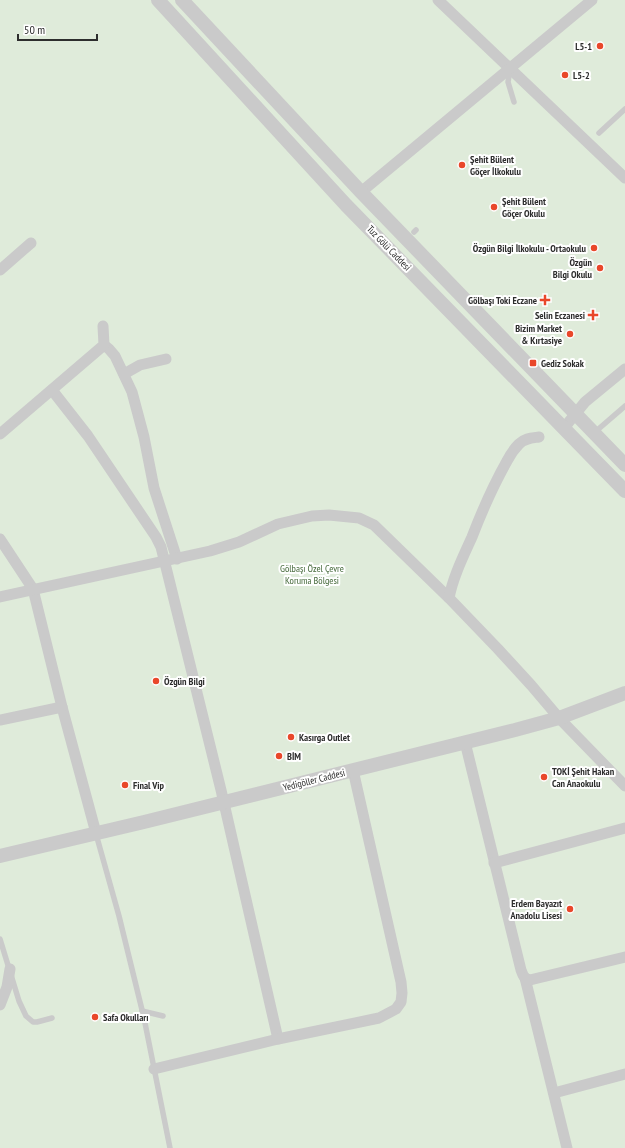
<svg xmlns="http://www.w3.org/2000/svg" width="625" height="1148" viewBox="0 0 625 1148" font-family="'PT Sans Narrow',sans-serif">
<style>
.green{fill:#dfebda}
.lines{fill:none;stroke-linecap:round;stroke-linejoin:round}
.service{stroke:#cacaca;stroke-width:5.5}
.minor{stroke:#cacaca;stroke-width:11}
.tertiary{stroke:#cacaca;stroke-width:14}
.poi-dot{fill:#e9472a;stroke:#fff;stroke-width:1.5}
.labels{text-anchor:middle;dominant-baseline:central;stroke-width:4;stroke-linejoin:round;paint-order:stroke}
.poi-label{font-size:10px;font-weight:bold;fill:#2d2d2d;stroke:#fff;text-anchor:start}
.street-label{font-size:10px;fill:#2d2d2d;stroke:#fff}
.park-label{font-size:10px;fill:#45693a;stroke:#fff}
</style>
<rect width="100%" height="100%" fill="#fff"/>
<rect class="green" x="0" y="0" width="625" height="1148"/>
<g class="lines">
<g class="service">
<polyline points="510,70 508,82 514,102"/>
<polyline points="599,133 625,109"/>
<polyline points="414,232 416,230"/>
<polyline points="595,432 625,406"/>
<polyline points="96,834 119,916 144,1018 170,1148"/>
<polyline points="0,939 19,1001 26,1016 33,1022 37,1022 52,1018"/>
<polyline points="142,1011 163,1016"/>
</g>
<g class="minor">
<polyline points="438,0 625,178"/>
<polyline points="361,192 592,0"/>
<polyline points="0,270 31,243"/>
<polyline points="104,345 109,349 115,356 132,392 144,437 154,488 177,559"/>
<polyline points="124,374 140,365 166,359"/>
<polyline points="52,390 88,436 156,537 161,547 221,790 278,1039"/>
<polyline points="564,428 585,402 625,369"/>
<polyline points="0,434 104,345 103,326"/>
<polyline points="0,539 33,589 62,707 96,833"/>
<polyline points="0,597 210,551 239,542 278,524 312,516 329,515 359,518 374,525 449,598 498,649 531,685 559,718 625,786"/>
<path d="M449 598C453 577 463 557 472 537 482 511 493 486 507 461 510 455 514 449 519 444 525 438 532 438 539 437"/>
<polyline points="0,720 62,707"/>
<polyline points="465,742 521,970 523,975 525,978 567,1148"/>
<polyline points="494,863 625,828"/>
<polyline points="525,978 530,980 534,979 625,957"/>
<polyline points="0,1005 7,987 10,969"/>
<polyline points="154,1069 278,1039 379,1018 396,1009 401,1002 402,993 401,982 353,770"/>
<polyline points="554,1093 625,1074"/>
</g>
<g class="tertiary">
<polyline points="158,0 346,205 625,491"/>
<polyline points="182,0 361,192 625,465"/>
<polyline points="0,856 144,822 515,730 559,718 625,693"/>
</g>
</g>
<g class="poi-dot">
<circle cx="600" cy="46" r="4"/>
<circle cx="565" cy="75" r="4"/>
<circle cx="462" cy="165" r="4"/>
<circle cx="494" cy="207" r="4"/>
<circle cx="594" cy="248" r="4"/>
<circle cx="600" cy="268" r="4"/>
<path d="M543 294h4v4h4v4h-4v4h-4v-4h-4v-4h4z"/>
<path d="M591 309h4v4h4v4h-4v4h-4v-4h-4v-4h4z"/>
<circle cx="570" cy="334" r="4"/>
<rect x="529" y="359" width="8" height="8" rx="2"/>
<circle cx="156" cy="681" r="4"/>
<circle cx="291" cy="737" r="4"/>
<circle cx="279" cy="756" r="4"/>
<circle cx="544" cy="777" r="4"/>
<circle cx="125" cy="785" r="4"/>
<circle cx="570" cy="909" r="4"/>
<circle cx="95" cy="1017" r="4"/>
</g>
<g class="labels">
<g class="poi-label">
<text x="592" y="46" text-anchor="end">L5-1</text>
<text x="573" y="75">L5-2</text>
<text x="470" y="159">Şehit Bülent<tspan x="470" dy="12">Göçer İlkokulu</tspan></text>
<text x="502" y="201">Şehit Bülent<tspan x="502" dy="12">Göçer Okulu</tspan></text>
<text x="586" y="248" text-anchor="end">Özgün Bilgi İlkokulu - Ortaokulu</text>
<text x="592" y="262" text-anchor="end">Özgün<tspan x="592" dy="12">Bilgi Okulu</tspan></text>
<text x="537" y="300" text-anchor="end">Gölbaşı Toki Eczane</text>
<text x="585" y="315" text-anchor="end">Selin Eczanesi</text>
<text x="562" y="328" text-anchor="end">Bizim Market<tspan x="562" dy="12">&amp; Kırtasiye</tspan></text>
<text x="541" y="363">Gediz Sokak</text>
<text x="164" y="681">Özgün Bilgi</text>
<text x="299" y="737">Kasırga Outlet</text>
<text x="287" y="756">BİM</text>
<text x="552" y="771">TOKİ Şehit Hakan<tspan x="552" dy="12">Can Anaokulu</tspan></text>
<text x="133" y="785">Final Vip</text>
<text x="562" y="903" text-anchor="end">Erdem Bayazıt<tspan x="562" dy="12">Anadolu Lisesi</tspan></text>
<text x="103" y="1017">Safa Okulları</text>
</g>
<g class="street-label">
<text transform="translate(389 248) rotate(46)">Tuz Gölü Caddesi</text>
<text transform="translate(314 780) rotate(-14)">Yedigöller Caddesi</text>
</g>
<g class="park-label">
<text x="312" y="568">Gölbaşı Özel Çevre<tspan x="312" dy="12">Koruma Bölgesi</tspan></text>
</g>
</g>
<path d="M18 34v6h79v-6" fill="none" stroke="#2d2d2d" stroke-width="2"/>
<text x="24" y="34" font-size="12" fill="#2d2d2d" stroke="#ffffff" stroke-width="3" paint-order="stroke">50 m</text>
</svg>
